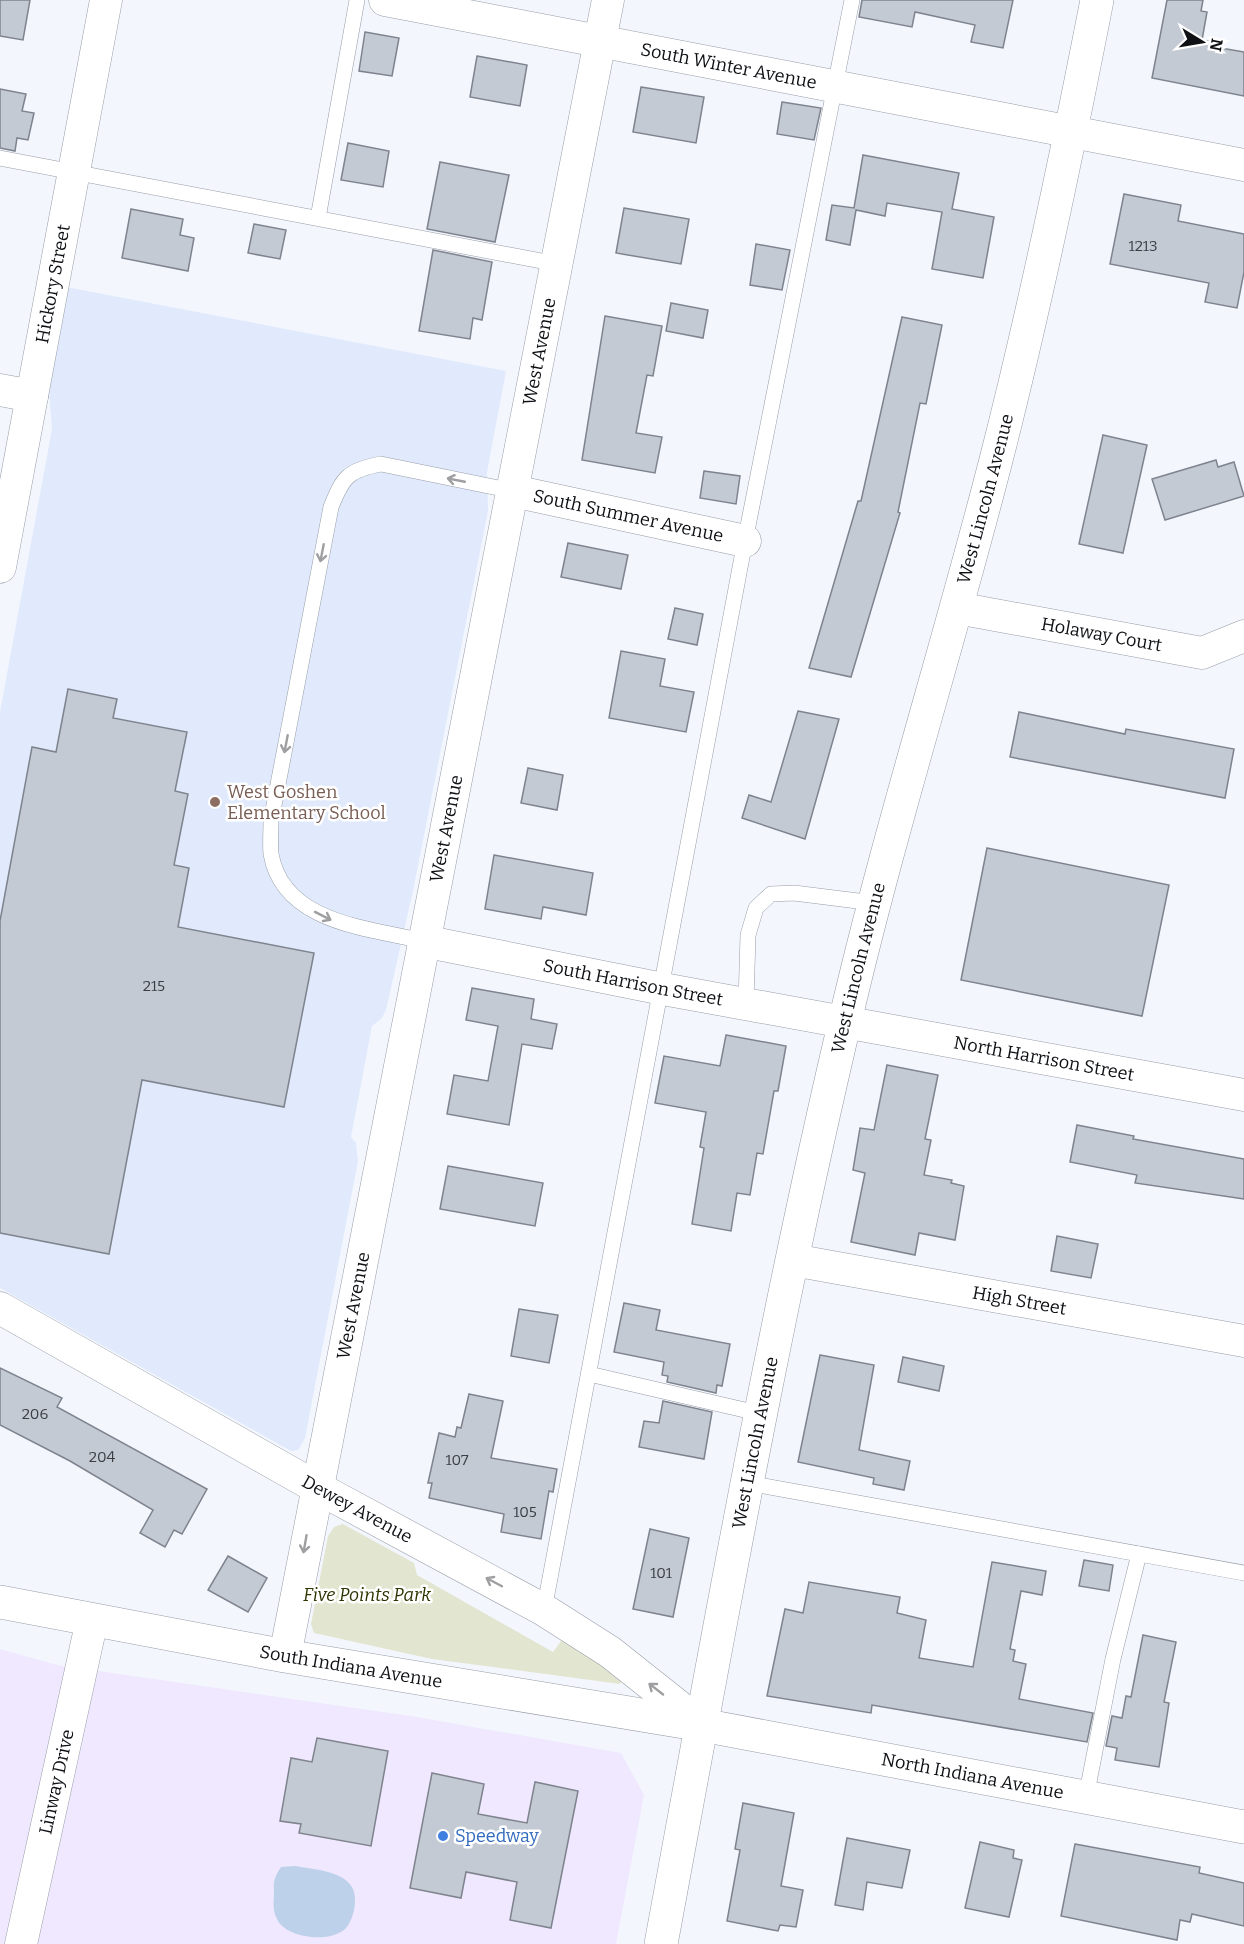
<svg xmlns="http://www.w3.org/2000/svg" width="1244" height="1944" viewBox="0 0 1244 1944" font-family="Bitter,serif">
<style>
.commercial{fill:#efe8fe}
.built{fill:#e0eafc}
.green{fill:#e2e6d0}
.water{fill:#bed1eb}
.building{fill:#c4cad4;stroke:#7e838d;stroke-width:1.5}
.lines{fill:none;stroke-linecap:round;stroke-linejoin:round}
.service-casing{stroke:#979da7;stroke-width:16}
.minor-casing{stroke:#979da7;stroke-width:33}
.tertiary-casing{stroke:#979da7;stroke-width:34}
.service{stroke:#fff;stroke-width:15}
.minor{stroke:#fff;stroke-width:32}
.tertiary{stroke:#fff;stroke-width:33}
.oneway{stroke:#9f9fa1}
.education-dot{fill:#8d6e63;stroke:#fff;stroke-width:2}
.shop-dot{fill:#3f7fe0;stroke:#fff;stroke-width:2}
.labels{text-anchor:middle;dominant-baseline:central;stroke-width:5;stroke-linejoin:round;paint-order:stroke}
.number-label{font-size:15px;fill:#3c3e44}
.street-label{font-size:18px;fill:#0e1014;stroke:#fff}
.education-label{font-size:18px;fill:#785e54;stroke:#fff;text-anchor:start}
.park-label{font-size:18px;font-style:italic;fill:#2e3300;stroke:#fff}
.shop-label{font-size:18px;fill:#366cbe;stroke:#fff;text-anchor:start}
</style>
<rect width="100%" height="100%" fill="#f3f6fd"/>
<polygon class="commercial" points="0,1649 57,1665 411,1716 621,1753 644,1795 616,1944 0,1944"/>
<polygon class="built" points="66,287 506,371 487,472 488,511 413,891 386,1010 382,1018 372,1026 351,1137 356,1143 358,1161 305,1438 298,1450 291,1451 0,1288 0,712 52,429 48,377"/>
<polygon class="green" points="343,1524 414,1563 417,1575 553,1652 566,1634 621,1680 620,1684 432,1659 314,1633 311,1624 328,1536 334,1527"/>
<path class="water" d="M295 1866C316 1870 357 1871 355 1901 355 1909 352 1920 347 1927 333 1944 286 1939 277 1919 272 1909 274 1902 274 1892 273 1881 275 1876 281 1867Z"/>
<g class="building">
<polygon points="0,0 30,0 23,40 0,36"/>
<polygon points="862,0 1013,0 1003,48 971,42 975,25 915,12 912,27 859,17"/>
<polygon points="1167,0 1203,0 1201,11 1207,12 1202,40 1216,43 1215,47 1244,52 1244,96 1152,78"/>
<polygon points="365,32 399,38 392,76 359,71"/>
<polygon points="477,56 527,65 520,106 470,97"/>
<polygon points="641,87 704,97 696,143 633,132"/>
<polygon points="0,89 26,94 22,111 34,113 28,140 17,138 15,151 0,148"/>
<polygon points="782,102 821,108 814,140 777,134"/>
<polygon points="348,143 389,151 383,187 341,180"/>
<polygon points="863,155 959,173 952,209 994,217 983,278 932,269 942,212 887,203 885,216 856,210 850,245 826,240 832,205 854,208"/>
<polygon points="440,162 509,175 495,242 427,229"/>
<polygon points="1124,194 1181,205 1178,221 1244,234 1244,272 1237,308 1205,302 1209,283 1110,264"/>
<polygon points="624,208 689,219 681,264 616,253"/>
<polygon points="131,209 183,219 180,235 194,238 188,271 122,258"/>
<polygon points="254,224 286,230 280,259 248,253"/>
<polygon points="756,244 790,250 782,290 750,285"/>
<polygon points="433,250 492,262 482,320 473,318 470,339 419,331"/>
<polygon points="671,303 708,310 703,338 666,331"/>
<polygon points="605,316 662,326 653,376 647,375 636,433 662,437 655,473 582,460"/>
<polygon points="902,317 942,325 926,404 920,403 898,512 900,513 851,677 809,668 858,501 861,501"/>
<polygon points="1103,435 1147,445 1123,553 1079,544"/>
<polygon points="1216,460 1218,467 1234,462 1244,496 1165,520 1152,479"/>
<polygon points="704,471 740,476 736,504 700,498"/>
<polygon points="568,543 628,555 621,589 561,577"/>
<polygon points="675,608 703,614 697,645 668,639"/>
<polygon points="621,651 665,659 660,686 694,692 686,732 609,718"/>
<polygon points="68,689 117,699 113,718 187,732 175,791 188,794 174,865 189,868 178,927 314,953 284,1107 142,1080 109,1254 0,1233 0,921 32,747 56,752"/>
<polygon points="798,711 839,719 805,839 742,818 749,795 771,802"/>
<polygon points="1019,712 1125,734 1126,729 1234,749 1225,798 1010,757"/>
<polygon points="528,768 563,775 557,810 521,803"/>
<polygon points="987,848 1169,885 1142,1016 961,980"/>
<polygon points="494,855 593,873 586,915 543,907 541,919 485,909"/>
<polygon points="472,988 534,999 531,1019 557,1024 552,1049 522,1044 509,1125 447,1114 454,1075 488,1081 498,1026 466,1020"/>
<polygon points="726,1035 786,1046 778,1091 774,1091 763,1154 757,1153 750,1195 737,1193 731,1231 692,1224 704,1148 700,1147 706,1112 655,1103 664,1056 720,1066"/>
<polygon points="887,1065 938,1075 925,1139 931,1140 924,1175 952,1180 951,1183 964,1186 955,1240 919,1233 915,1255 851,1242 865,1173 853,1170 860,1128 874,1130"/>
<polygon points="1077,1125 1134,1136 1133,1139 1244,1159 1244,1199 1135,1183 1137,1175 1070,1162"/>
<polygon points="448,1166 543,1183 535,1226 440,1209"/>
<polygon points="1057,1236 1098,1244 1091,1278 1051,1271"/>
<polygon points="624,1303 660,1310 656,1330 730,1344 722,1386 717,1385 716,1393 667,1382 668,1376 662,1375 664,1362 614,1352"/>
<polygon points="519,1309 558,1315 549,1363 511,1356"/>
<polygon points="820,1355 874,1365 859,1450 910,1461 904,1490 873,1484 874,1478 798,1462"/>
<polygon points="903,1357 944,1366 939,1391 898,1382"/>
<polygon points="0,1368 62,1398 57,1407 207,1489 182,1534 174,1530 165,1547 140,1533 153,1510 70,1461 0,1425"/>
<polygon points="469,1394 503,1401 491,1458 557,1469 553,1492 549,1491 541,1539 501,1532 504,1514 429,1498 432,1483 428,1483 439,1433 455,1437 457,1427 461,1428"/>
<polygon points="663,1401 712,1412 704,1459 639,1447 644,1421 659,1423"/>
<polygon points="650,1529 689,1538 673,1617 633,1609"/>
<polygon points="228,1556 267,1578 248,1612 208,1590"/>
<polygon points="1084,1560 1113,1565 1109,1591 1079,1586"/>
<polygon points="992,1562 1046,1571 1042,1595 1021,1591 1010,1649 1015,1650 1013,1661 1026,1664 1019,1699 1093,1713 1087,1742 872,1705 871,1713 767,1696 785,1609 803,1613 809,1582 900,1597 897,1613 926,1620 919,1658 973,1667"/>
<polygon points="1143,1635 1176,1642 1164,1702 1169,1703 1159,1767 1115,1760 1117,1748 1106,1746 1112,1716 1122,1718 1126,1696 1131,1697"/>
<polygon points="317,1738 388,1751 371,1846 299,1833 301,1824 280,1821 291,1758 312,1762"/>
<polygon points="432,1773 484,1784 478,1814 527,1823 535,1782 578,1791 551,1928 510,1920 517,1882 466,1872 461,1898 410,1888"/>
<polygon points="743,1803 794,1813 781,1886 803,1890 796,1927 780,1925 778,1931 727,1921 740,1850 735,1849"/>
<polygon points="847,1838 910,1850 902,1888 867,1882 863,1910 835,1905"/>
<polygon points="980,1842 1014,1850 1013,1858 1022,1860 1009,1917 965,1908"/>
<polygon points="1075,1844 1200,1867 1199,1873 1244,1883 1244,1926 1192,1914 1190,1922 1180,1920 1177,1940 1061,1916"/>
</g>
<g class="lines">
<defs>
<g id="service">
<polyline points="0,158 557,264"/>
<polyline points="318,218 357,0"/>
<path d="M423 941C368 928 283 923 271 854 270 844 271 832 271 821L331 507C343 477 348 470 381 464L513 491"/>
<polyline points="746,1003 748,935 756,908 771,894 794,893 874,903"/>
<polyline points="589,1374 762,1414"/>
<polyline points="748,1483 1244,1573"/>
<polyline points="544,1610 745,541 852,0"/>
<polyline points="1086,1797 1113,1659 1139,1554"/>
</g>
<g id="minor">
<path id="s1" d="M385 0 1244 165"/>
<polyline points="0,390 32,396"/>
<path id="s2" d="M513 491 745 541"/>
<path id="s3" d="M0 567 106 0"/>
<path id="s4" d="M957 608 1202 653 1244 636"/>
<path id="s5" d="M423 941 663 989 1244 1095"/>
<path id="s6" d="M793 1260 1244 1341"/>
<path id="s7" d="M0 1308 316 1487 544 1610 610 1652 702 1725"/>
<path id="s8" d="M285 1656 608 0"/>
<path id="s9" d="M21 1944 92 1620"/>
</g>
<g id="tertiary">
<path id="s10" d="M0 1602 285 1656 702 1725 1244 1827"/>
<path id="s11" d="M661 1944C718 1636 773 1326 845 1021 889 832 948 647 996 460 1035 308 1067 154 1097 0"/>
</g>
</defs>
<use href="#service" class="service-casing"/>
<use href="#minor" class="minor-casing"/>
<use href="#tertiary" class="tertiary-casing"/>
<use href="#service" class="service"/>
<use href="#minor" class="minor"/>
<use href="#tertiary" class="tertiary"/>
</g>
<defs><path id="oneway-shaft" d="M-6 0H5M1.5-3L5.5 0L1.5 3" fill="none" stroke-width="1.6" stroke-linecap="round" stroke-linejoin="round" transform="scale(1.5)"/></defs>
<g class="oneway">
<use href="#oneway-shaft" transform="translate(456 480) rotate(-169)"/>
<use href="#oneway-shaft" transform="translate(322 553) rotate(101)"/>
<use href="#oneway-shaft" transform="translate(286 744) rotate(101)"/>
<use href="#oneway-shaft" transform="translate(323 916) rotate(27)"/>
<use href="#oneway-shaft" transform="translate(305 1544) rotate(100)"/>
<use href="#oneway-shaft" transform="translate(494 1582) rotate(-152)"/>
<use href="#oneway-shaft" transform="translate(656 1689) rotate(-142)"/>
</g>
<circle class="education-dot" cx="215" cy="802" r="6"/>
<circle class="shop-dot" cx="443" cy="1836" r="6"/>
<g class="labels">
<g class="number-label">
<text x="1143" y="246">1213</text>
<text x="154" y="986">215</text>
<text x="35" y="1414">206</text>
<text x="102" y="1457">204</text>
<text x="457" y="1460">107</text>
<text x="525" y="1512">105</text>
<text x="661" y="1573">101</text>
</g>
<g class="street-label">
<text stroke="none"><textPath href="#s1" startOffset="350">South Winter Avenue</textPath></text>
<text stroke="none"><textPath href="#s3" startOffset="288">Hickory Street</textPath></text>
<text stroke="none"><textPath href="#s8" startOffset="1329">West Avenue</textPath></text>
<text stroke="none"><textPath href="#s11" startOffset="1482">West Lincoln Avenue</textPath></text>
<text stroke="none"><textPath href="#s2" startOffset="118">South Summer Avenue</textPath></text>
<text stroke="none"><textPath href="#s4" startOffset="147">Holaway Court</textPath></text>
<text stroke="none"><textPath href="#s8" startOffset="843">West Avenue</textPath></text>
<text stroke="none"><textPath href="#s11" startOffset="996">West Lincoln Avenue</textPath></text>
<text stroke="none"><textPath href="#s5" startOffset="214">South Harrison Street</textPath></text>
<text stroke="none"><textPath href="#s5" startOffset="632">North Harrison Street</textPath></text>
<text stroke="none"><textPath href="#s6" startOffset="230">High Street</textPath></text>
<text stroke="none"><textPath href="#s8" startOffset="357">West Avenue</textPath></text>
<text stroke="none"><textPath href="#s11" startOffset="510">West Lincoln Avenue</textPath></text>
<text stroke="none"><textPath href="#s7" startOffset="410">Dewey Avenue</textPath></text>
<text stroke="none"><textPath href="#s10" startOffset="357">South Indiana Avenue</textPath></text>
<text stroke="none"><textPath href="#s10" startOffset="988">North Indiana Avenue</textPath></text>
<text stroke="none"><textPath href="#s9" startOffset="166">Linway Drive</textPath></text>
</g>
<g class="education-label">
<text x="227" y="792">West Goshen<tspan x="227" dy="21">Elementary School</tspan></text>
</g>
<g class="park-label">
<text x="367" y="1595">Five Points Park</text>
</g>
<g class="shop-label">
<text x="455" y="1836">Speedway</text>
</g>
</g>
<g transform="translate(1202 42) rotate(101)" stroke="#ffffff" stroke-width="4.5" paint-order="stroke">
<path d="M0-4.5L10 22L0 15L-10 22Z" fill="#0e1014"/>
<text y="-9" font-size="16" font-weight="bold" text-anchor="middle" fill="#0e1014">N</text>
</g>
</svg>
